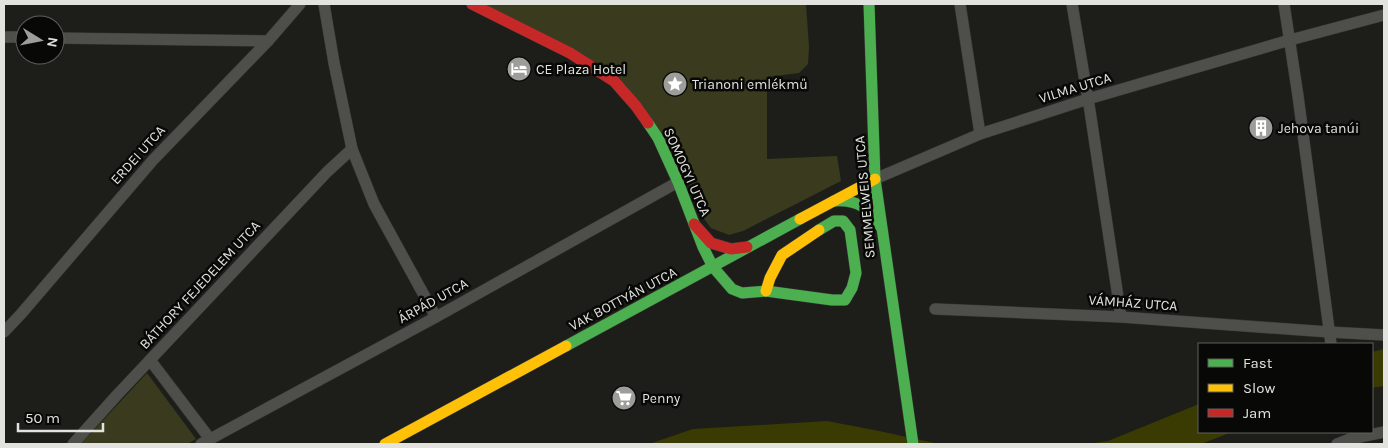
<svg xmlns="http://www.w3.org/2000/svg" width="1388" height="448" viewBox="0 0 1388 448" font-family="Karla,sans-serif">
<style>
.green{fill:#3a3b1e}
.water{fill:#3a3b02}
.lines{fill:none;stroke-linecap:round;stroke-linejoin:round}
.street-casing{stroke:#373734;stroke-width:12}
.fast-casing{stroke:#373734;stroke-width:12}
.slow-casing{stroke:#373734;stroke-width:12}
.jam-casing{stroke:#373734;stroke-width:12}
.street{stroke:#4e4e4b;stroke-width:11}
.fast{stroke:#4caf50;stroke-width:11}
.slow{stroke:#ffc107;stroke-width:11}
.jam{stroke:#c62828;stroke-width:11}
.labels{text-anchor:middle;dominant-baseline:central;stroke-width:5;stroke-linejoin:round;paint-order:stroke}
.poi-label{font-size:14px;fill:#e2e2de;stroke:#080906;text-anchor:start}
.street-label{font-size:14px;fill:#e2e2de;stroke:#080906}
</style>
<rect width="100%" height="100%" fill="#1d1e19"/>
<g class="green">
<polygon points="485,4 806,4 809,47 808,64 799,73 767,77 767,159 837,156 841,181 743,231 729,235 711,228 702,216 696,199 671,150 644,107"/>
<polygon points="147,373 196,439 187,444 81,444"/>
</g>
<g class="water">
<polygon points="1384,349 1384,386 1372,388 1372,352"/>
<polygon points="1199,404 1199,432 1232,432 1201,444 1088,444 1108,441"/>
<polygon points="827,421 879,431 939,444 649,444 693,429"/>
</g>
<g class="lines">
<defs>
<g id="street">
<polyline points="324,4 334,63 352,149 374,204 436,317"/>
<polyline points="960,4 980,134"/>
<polyline points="1072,4 1090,111 1121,317"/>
<polyline points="1284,4 1298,96 1331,344"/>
<polyline points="4,37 25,37"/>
<polyline points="55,38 268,41"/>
<polyline points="875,179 980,134 1088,99 1290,40 1384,15"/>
<polyline points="935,309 1121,317 1329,332 1384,335"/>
<polyline points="4,332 21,314 153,160 268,41 300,4"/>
<polyline points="150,360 210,439"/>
<polyline points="73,444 117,395 327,172 352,149"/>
<polyline points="201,444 436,317 678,182"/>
<polyline points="1337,444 1350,439 1384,432"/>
</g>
<g id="fast">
<polyline points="869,4 875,179 913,444"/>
<polyline points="648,123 658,138 678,182 703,247 713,267 732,289 742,293 766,291 832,300 845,300 852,288 856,273 850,230 843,221 834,221 819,230"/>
<path d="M834 201C857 199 869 208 881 227"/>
<polyline points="566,346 800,219"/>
</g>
<g id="slow">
<polyline points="800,219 875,179"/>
<polyline points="766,291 770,278 782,255 819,230"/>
<polyline points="385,444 566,346"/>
</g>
<g id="jam">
<polyline points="472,4 570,53 614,81 636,106 648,123"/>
<polyline points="694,224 711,243 731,249 747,247"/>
</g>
</defs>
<use href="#street" class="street-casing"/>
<use href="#fast" class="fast-casing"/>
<use href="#slow" class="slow-casing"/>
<use href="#jam" class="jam-casing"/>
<use href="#street" class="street"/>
<use href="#fast" class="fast"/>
<use href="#slow" class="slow"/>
<use href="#jam" class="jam"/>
</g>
<defs>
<symbol id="hotel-disc" viewBox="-11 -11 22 22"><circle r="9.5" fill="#9d9d99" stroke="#080906"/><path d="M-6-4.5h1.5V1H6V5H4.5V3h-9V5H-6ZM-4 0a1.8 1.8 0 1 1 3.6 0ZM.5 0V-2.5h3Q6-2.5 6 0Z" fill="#fff"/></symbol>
<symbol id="sight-disc" viewBox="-11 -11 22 22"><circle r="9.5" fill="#9d9d99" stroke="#080906"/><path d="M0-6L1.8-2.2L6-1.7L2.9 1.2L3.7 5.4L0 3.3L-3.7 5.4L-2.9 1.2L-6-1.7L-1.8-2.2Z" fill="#fff"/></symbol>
<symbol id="building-disc" viewBox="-11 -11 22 22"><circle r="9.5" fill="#9d9d99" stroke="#080906"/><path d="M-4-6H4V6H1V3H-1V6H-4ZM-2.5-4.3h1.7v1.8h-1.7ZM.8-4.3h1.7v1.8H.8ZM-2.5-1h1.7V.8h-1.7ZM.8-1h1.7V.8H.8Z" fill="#fff"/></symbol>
<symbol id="supermarket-disc" viewBox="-11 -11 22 22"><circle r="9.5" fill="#9d9d99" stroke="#080906"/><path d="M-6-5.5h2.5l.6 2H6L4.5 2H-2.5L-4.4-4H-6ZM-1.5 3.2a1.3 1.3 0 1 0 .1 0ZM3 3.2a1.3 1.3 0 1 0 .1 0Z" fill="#fff"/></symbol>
</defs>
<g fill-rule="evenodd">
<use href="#hotel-disc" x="505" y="55" width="28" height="28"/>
<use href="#sight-disc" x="661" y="70" width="28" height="28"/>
<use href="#building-disc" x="1247" y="114" width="28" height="28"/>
<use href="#supermarket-disc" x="610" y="384" width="28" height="28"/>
</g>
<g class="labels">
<g class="poi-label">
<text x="536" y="69">CE Plaza Hotel</text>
<text x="692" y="84">Trianoni emlékmű</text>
<text x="1278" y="128">Jehova tanúi</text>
<text x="642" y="398">Penny</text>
</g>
<g class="street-label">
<text transform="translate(1075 88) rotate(-17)">VILMA UTCA</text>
<text transform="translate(138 155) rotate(-48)">ERDEI UTCA</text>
<text transform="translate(687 172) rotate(66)">SOMOGYI UTCA</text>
<text transform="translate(865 197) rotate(-95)">SEMMELWEIS UTCA</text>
<text transform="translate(200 285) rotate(-47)">BÁTHORY FEJEDELEM UTCA</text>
<text transform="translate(623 299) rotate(-28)">VAK BOTTYÁN UTCA</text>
<text transform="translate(433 301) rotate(-29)">ÁRPÁD UTCA</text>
<text transform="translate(1133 303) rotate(4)">VÁMHÁZ UTCA</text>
</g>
</g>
<rect width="1388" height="448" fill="none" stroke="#e2e2de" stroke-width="10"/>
<rect x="1198" y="343" width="175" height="90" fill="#080906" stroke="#5f605c"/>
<rect x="1208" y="359" width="25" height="8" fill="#4caf50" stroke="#5f605c"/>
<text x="1243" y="368" font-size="15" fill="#e2e2de">Fast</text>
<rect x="1208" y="384" width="25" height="8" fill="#ffc107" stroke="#5f605c"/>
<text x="1243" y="393" font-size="15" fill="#e2e2de">Slow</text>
<rect x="1208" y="409" width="25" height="8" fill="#c62828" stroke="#5f605c"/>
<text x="1243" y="418" font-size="15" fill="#e2e2de">Jam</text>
<g transform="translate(40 40) rotate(100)"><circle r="24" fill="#080906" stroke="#5f605c"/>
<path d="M0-4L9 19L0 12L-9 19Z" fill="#9d9d99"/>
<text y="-8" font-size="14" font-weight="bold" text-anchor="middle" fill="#e2e2de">N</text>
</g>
<path d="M18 423v8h85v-8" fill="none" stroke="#e2e2de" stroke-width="2.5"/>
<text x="25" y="423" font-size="15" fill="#e2e2de" stroke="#080906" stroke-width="4" paint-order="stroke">50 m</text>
</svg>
